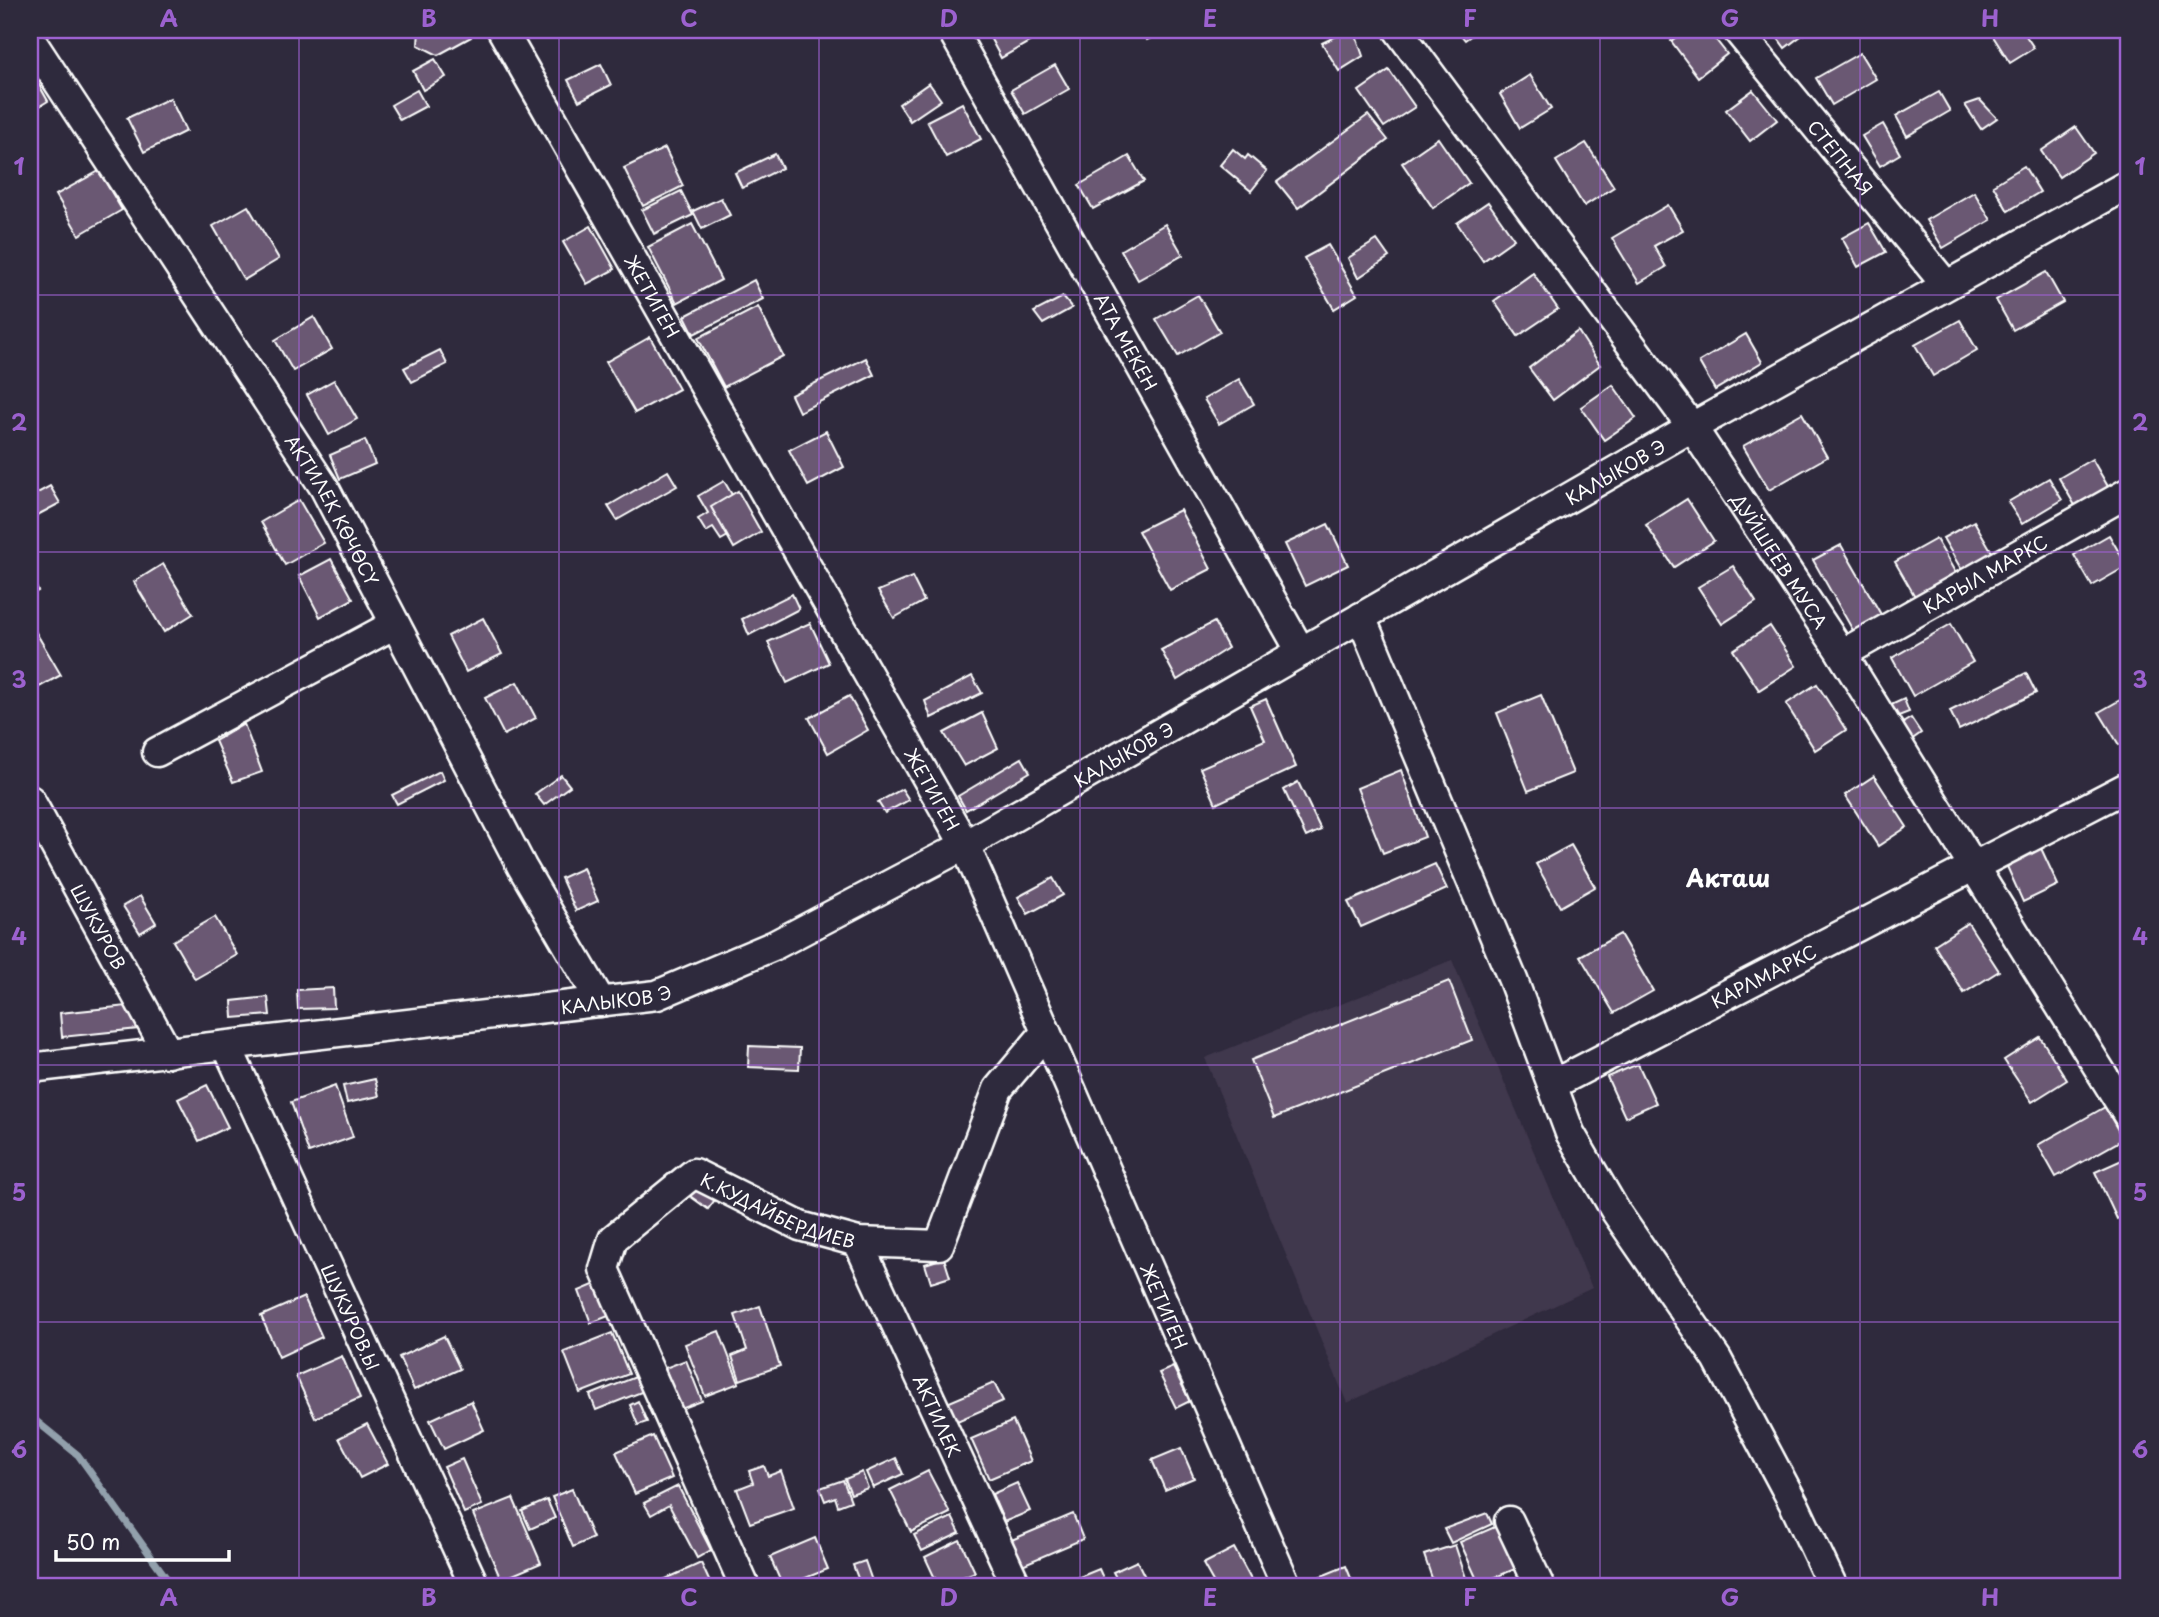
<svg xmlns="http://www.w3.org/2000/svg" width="2159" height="1617" viewBox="0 0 2159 1617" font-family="'Playpen Sans',sans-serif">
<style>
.built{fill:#41384d}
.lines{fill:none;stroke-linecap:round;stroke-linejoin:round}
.stream{stroke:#92a0ac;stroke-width:7}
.building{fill:#6b5973;stroke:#fff;stroke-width:2}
.minor-casing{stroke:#fff;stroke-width:33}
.minor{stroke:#2f2a3d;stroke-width:28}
.grid{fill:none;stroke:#9c61cf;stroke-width:2;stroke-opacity:0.55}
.labels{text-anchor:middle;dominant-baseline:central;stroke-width:7;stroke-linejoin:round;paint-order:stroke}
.street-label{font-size:18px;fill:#fff;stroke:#2f2a3d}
.district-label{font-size:24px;font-weight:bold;fill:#fff;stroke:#2f2a3d}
.neatline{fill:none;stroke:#9c61cf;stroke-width:2.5}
.grid-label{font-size:23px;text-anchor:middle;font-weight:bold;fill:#9c61cf}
</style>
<rect width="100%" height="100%" fill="#2f2a3d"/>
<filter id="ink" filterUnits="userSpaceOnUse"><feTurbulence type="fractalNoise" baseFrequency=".0143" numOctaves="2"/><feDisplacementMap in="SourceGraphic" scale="14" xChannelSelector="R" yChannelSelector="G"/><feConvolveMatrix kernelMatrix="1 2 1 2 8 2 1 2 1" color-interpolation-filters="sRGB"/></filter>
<g filter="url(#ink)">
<polygon class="built" points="1452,960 1592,1288 1347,1403 1205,1058"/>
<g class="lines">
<polyline class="stream" points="30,1416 78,1455 173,1587"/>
</g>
<g class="building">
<polygon points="419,30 467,30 471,37 438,55 418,45"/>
<polygon points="986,30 1050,30 1001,58"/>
<polygon points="1131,30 1168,30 1147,40 1142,31 1133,35"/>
<polygon points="1349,30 1354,30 1363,56 1339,71 1322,43"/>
<polygon points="1457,30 1479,30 1465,40"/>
<polygon points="1686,30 1708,30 1727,54 1698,77 1671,41"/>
<polygon points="1772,30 1809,30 1785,48"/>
<polygon points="1989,30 2022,30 2034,48 2010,63"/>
<polygon points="1860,53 1876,79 1832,105 1816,78"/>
<polygon points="435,59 446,77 423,90 413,71"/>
<polygon points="601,64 611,85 579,101 568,80"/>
<polygon points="1055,65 1069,89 1025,114 1011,90"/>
<polygon points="30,69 48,101 30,112"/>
<polygon points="1389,70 1415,107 1384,127 1359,91"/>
<polygon points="1530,75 1551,109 1520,128 1500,94"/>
<polygon points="929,83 941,100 910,121 899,104"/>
<polygon points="417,90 426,106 400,120 391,105"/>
<polygon points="1753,90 1777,120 1750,141 1726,110"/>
<polygon points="1939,92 1950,111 1907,136 1896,116"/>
<polygon points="170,98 186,131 144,152 127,118"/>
<polygon points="1980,100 1997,118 1981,129 1965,105"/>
<polygon points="962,103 981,139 946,157 927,121"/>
<polygon points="1368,115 1388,140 1298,208 1277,182"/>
<polygon points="1883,124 1900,154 1880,166 1862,136"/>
<polygon points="2076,127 2094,153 2059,177 2041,151"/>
<polygon points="1438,138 1469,183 1433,208 1402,163"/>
<polygon points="1586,143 1614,187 1584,206 1556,161"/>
<polygon points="665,148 683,186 643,206 624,168"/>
<polygon points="1233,149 1245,159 1248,155 1267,171 1251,191 1220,165"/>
<polygon points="775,154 782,168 742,188 735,173"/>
<polygon points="1129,156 1144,181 1093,209 1079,185"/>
<polygon points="2024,166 2040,192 2008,211 1993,185"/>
<polygon points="99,171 122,210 79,235 56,195"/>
<polygon points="681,191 693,215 654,234 642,210"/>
<polygon points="1974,192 1991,220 1943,248 1926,220"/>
<polygon points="721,198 730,215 702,229 693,211"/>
<polygon points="1488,202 1514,239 1483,261 1457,223"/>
<polygon points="1668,205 1683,230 1654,246 1666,267 1639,283 1612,238"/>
<polygon points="248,206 279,259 244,280 213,226"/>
<polygon points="1869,223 1886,252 1858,267 1842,238"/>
<polygon points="692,224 721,280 677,303 648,247"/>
<polygon points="1165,224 1183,255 1138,280 1121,250"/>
<polygon points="591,226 615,269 587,284 563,242"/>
<polygon points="1377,240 1389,257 1358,278 1348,258"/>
<polygon points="1328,245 1357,295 1334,309 1304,258"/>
<polygon points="2046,272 2063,302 2013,330 1996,300"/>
<polygon points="1533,273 1558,309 1518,336 1494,301"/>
<polygon points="754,280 763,299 694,334 685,316"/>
<polygon points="1198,295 1220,332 1178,356 1156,319"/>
<polygon points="1063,297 1072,308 1043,324 1034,312"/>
<polygon points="758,307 783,356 724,387 698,338"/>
<polygon points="314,317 332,349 293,371 275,340"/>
<polygon points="1960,320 1977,350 1933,376 1915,345"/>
<polygon points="1578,331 1600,365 1553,400 1529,368"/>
<polygon points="1746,334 1762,362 1715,390 1699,362"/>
<polygon points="650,337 679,389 635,413 606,362"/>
<polygon points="440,350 447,364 412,382 404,368"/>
<polygon points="866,358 874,375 799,412 791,395"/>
<polygon points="1239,379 1254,404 1219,424 1204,399"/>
<polygon points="334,380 357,419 329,435 307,395"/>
<polygon points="1613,385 1636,418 1604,440 1581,407"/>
<polygon points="1802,413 1827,457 1769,490 1743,446"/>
<polygon points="826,431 844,467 808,486 789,450"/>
<polygon points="365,440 375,464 340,479 330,455"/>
<polygon points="2092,459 2110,490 2077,509 2059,478"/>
<polygon points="668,471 677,486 617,520 608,506"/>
<polygon points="2049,478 2062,500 2022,524 2008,502"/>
<polygon points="724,481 749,524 721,540 713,528 706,532 698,519 708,513 698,496"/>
<polygon points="50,486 60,503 30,519 30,497"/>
<polygon points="738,491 761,532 734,548 711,507"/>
<polygon points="1687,499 1714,541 1674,567 1646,525"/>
<polygon points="299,500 324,543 285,565 261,522"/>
<polygon points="1180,510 1211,569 1170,590 1138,531"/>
<polygon points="1974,521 1995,557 1964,574 1943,538"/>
<polygon points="1328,524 1348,565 1305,586 1285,544"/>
<polygon points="2109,535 2127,566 2092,586 2074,555"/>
<polygon points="1936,539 1958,577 1917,600 1895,562"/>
<polygon points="1841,545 1883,618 1855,634 1813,560"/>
<polygon points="331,559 353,599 320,617 299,576"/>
<polygon points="163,564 193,614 164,632 134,582"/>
<polygon points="1733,566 1756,602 1722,624 1698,587"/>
<polygon points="30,574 38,591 30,595"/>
<polygon points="912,577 924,601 894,618 878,591"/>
<polygon points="792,594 799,609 749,635 742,619"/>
<polygon points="483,618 502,654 466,672 448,636"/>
<polygon points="1214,622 1228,648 1177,680 1161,650"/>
<polygon points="810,623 829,663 787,683 768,642"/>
<polygon points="1951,624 1973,662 1913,696 1892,658"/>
<polygon points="1770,626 1796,666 1759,690 1733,650"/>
<polygon points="34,629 61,675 30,692 30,632"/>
<polygon points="2026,673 2036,693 1959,730 1950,711"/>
<polygon points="972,676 982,693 931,718 925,701"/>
<polygon points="517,682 536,718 504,735 485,698"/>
<polygon points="1817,684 1846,730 1815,750 1786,704"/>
<polygon points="1541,695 1573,773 1528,791 1497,713"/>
<polygon points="2129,695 2129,739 2119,745 2099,712"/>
<polygon points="849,696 868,730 828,753 809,718"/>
<polygon points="1266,699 1296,767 1216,804 1200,768 1265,740 1250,706"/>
<polygon points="1904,699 1909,712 1896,717 1891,705"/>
<polygon points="982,713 998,748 964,766 944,733"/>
<polygon points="1911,718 1921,733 1911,740 1901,724"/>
<polygon points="244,724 262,772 233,782 215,741"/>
<polygon points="1022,758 1030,772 966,810 958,796"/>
<polygon points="1401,770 1425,837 1383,853 1357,788"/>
<polygon points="440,771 444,780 397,804 392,795"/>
<polygon points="561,775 570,786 544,805 535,794"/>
<polygon points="1874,776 1907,827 1878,846 1845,795"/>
<polygon points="1298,782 1321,830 1306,837 1284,790"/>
<polygon points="902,789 909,800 885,813 878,802"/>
<polygon points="2129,808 2129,832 2120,813"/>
<polygon points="30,816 47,845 34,852 30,844"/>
<polygon points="1571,845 1595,887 1560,907 1536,864"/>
<polygon points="2040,846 2058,885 2023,902 2005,862"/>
<polygon points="1435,864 1447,889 1361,927 1348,902"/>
<polygon points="583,868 598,901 576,911 561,878"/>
<polygon points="1053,878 1063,895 1028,914 1018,897"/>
<polygon points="140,896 156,923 140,933 123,906"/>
<polygon points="215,917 237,955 195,979 173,941"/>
<polygon points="1968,923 1999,971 1964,993 1934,945"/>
<polygon points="1620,934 1653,991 1614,1013 1580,956"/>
<polygon points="1449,981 1472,1040 1274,1118 1251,1060"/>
<polygon points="333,988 334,1008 298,1009 297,990"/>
<polygon points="268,997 270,1015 233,1018 232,1001"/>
<polygon points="136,1005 138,1029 62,1037 60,1013"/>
<polygon points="2040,1037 2067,1080 2032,1102 2004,1060"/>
<polygon points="749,1046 800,1048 799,1069 748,1067"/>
<polygon points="1638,1064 1656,1103 1625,1117 1607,1077"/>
<polygon points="375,1079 379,1096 347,1103 343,1086"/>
<polygon points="207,1085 228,1127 199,1141 178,1099"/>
<polygon points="335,1086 353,1137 309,1153 291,1102"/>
<polygon points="2105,1107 2123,1139 2056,1177 2038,1145"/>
<polygon points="2124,1159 2129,1169 2129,1213 2117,1219 2095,1172"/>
<polygon points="692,1178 717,1197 708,1209 683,1191"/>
<polygon points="944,1258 950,1277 931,1283 925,1264"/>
<polygon points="598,1283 611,1315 591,1323 579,1291"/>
<polygon points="304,1297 322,1337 279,1357 261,1316"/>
<polygon points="760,1306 780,1366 740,1380 732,1356 747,1350 735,1315"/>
<polygon points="719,1331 739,1383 705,1396 685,1344"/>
<polygon points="612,1333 629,1374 580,1393 564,1352"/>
<polygon points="444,1336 460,1369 414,1390 399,1357"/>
<polygon points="342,1356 360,1398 315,1418 296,1376"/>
<polygon points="686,1360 702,1401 681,1409 665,1368"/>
<polygon points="1173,1367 1190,1401 1176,1408 1159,1373"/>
<polygon points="638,1376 644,1391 596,1410 590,1395"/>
<polygon points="994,1383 1003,1401 955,1422 947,1403"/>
<polygon points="471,1401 484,1430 444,1449 430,1420"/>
<polygon points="638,1401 647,1422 638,1425 630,1405"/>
<polygon points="1013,1421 1031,1461 989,1479 971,1439"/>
<polygon points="367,1424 388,1464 360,1478 339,1438"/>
<polygon points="653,1436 672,1478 635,1494 616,1452"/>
<polygon points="1181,1448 1194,1478 1165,1490 1152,1460"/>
<polygon points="896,1458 903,1474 873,1488 866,1472"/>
<polygon points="462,1459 482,1505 464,1513 444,1467"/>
<polygon points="764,1466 768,1476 781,1471 794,1508 750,1523 737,1489 753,1483 749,1471"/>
<polygon points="928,1471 950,1513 911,1532 890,1490"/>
<polygon points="862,1472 868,1488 851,1494 845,1479"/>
<polygon points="843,1480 851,1501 838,1506 835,1497 825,1501 820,1488"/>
<polygon points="1017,1483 1030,1511 1004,1522 992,1494"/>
<polygon points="678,1486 711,1550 697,1558 669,1505 651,1515 644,1503"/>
<polygon points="572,1489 593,1538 573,1547 552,1497"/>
<polygon points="513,1498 541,1563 501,1580 473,1514"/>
<polygon points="547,1500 555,1518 530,1529 522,1511"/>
<polygon points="1487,1513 1492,1524 1451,1543 1444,1529"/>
<polygon points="1073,1514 1083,1539 1020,1566 1009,1541"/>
<polygon points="952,1517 960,1533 922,1551 914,1535"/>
<polygon points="1497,1526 1515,1569 1479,1584 1460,1542"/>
<polygon points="815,1538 828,1569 783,1587 770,1557"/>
<polygon points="960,1540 975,1572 939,1587 925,1557"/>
<polygon points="1455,1545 1469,1587 1435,1587 1424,1555"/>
<polygon points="1234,1548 1255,1587 1216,1587 1203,1564"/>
<polygon points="865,1561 872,1581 861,1586 853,1565"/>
<polygon points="1137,1561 1149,1585 1121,1587 1113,1572"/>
<polygon points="701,1563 712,1587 664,1587 661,1581"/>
<polygon points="1346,1566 1353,1583 1344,1587 1323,1587 1319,1577"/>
<polygon points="1099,1569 1107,1587 1055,1587"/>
<polygon points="1522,1578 1527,1587 1502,1587"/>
</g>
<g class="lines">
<defs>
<g id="minor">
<path id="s1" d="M502 30 965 845 1287 1587"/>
<path id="s2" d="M952 30 1301 652"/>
<path id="s3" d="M1398 30 1692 427 1842 654 2129 1117"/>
<path id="s4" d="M1737 30 1946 285"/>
<path id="s5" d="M30 39 324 487 522 867 601 1002"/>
<polyline points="1361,617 1513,980 1570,1133 1616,1212 1717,1359 1795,1506 1833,1587"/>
<path id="s6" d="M1842 654 2129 492"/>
<polyline points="157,752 395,624"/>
<path id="s7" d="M30 800 168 1053"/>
<path id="s8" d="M227 1046 475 1587"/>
<path id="s9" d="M30 1068 657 995 773 946 965 845 1692 427 2129 184"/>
<path id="s10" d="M1552 1085 2129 786"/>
<path id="s11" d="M858 1242 1017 1587"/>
<polyline points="1509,1521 1540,1587"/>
<path id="s12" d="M745 1587 604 1269 613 1239 694 1173 800 1226 858 1242 939 1245 998 1089 1046 1032"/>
</g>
</defs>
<use href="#minor" class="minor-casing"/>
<use href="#minor" class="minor"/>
</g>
</g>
<path class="grid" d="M299 30V1587M559 30V1587M819 30V1587M1080 30V1587M1340 30V1587M1600 30V1587M1860 30V1587M30 295H2129M30 552H2129M30 808H2129M30 1065H2129M30 1322H2129"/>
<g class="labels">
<g class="street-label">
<text stroke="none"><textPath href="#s4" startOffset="164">СТЕПНАЯ</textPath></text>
<text stroke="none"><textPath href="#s1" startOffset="306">ЖЕТИГЕН</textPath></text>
<text stroke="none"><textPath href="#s2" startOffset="357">АТА МЕКЕН</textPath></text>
<text stroke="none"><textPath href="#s9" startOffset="1724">КАЛЫКОВ Э</textPath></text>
<text stroke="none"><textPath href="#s5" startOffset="560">АКТИЛЕК КӨЧӨСҮ</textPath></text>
<text stroke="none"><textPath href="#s3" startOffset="654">ДУЙШЕЕВ МУСА</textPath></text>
<text stroke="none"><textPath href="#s6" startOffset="164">КАРЫЛ МАРКС</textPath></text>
<text stroke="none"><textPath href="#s9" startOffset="1157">КАЛЫКОВ Э</textPath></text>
<text stroke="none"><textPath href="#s1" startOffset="873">ЖЕТИГЕН</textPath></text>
<text stroke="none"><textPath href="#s7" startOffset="144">ШУКУРОВ</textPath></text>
<text stroke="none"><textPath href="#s10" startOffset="238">КАРЛМАРКС</textPath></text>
<text stroke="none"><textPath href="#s9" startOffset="590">КАЛЫКОВ Э</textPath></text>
<text stroke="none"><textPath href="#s12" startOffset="576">К.КУДАЙБЕРДИЕВ</textPath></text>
<text stroke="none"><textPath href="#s1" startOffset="1440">ЖЕТИГЕН</textPath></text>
<text stroke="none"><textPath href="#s8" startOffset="298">ШУКУРОВ.Ы</textPath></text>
<text stroke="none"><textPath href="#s11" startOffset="191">АКТИЛЕК</textPath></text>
</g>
<g class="district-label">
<text x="1728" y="877">Акташ</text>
</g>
</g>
<rect width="2159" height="1617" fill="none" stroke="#2f2a3d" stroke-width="77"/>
<path d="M56 1550v10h173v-10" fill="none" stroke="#ffffff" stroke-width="3.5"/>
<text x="66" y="1550" font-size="21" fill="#ffffff" stroke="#2f2a3d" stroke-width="5" paint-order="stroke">50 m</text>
<rect x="38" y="38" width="2082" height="1540" class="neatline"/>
<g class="grid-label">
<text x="169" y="27">A</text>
<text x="429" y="27">B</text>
<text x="689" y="27">C</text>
<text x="949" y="27">D</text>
<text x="1210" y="27">E</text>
<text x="1470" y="27">F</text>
<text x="1730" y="27">G</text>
<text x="1990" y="27">H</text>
<text x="19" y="175">1</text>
<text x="2140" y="175">1</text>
<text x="19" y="431">2</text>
<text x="2140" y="431">2</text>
<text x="19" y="688">3</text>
<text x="2140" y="688">3</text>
<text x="19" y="945">4</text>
<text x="2140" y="945">4</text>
<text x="19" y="1201">5</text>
<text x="2140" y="1201">5</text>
<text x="19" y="1458">6</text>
<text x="2140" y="1458">6</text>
<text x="169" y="1606">A</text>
<text x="429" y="1606">B</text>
<text x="689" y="1606">C</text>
<text x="949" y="1606">D</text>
<text x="1210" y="1606">E</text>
<text x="1470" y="1606">F</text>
<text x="1730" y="1606">G</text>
<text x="1990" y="1606">H</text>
</g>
</svg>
